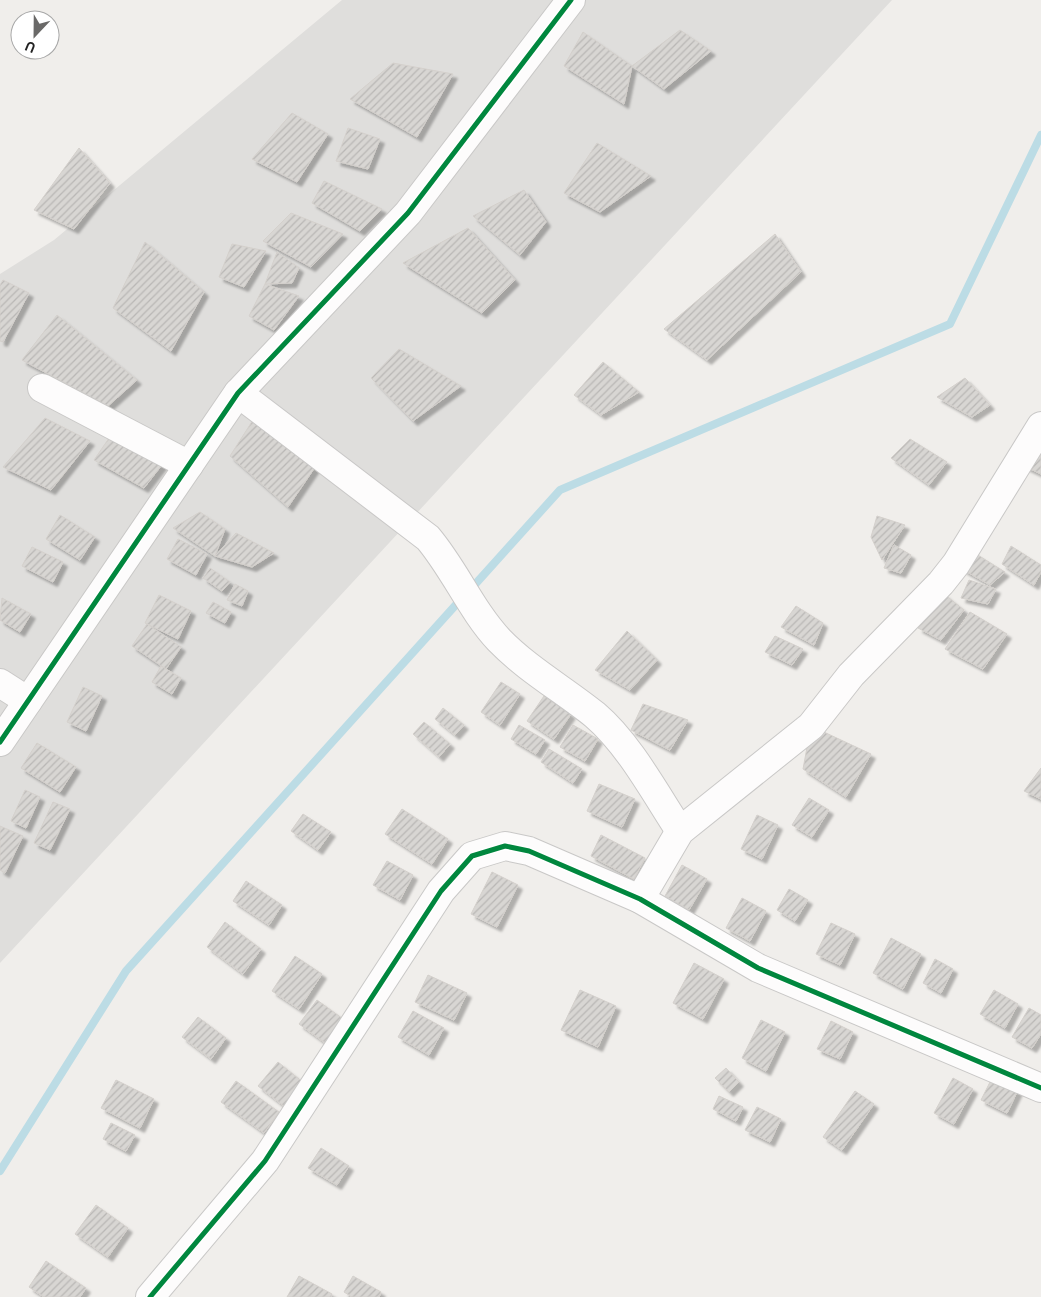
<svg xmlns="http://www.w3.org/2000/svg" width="1041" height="1297" viewBox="0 0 1041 1297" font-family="'DM Sans',sans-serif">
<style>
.residential{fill:#dfdedc}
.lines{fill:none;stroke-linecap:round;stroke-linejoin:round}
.stream{stroke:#bcdce5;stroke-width:8}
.building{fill:url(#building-hatch);stroke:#d4d0cc;filter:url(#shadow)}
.street-casing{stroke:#c9c8c7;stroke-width:30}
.street{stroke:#fdfcfc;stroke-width:28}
.cycleway-casing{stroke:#fff;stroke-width:8}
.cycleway{stroke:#00873e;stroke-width:5}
</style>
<defs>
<pattern id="building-hatch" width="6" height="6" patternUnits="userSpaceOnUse" patternTransform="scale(1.25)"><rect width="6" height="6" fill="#d8d6d3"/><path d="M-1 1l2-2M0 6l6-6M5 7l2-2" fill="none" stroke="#b9b7b5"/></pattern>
<filter id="shadow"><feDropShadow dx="4.5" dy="4.5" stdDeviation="1" flood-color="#0004"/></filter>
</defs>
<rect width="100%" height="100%" fill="#f0eeeb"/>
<polygon class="residential" points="342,0 892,0 0,963 0,274 54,240"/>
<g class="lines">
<g class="stream">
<polyline points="470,590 560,490 950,324 1041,135"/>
<polyline points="0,1171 126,971 462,598"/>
</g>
</g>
<g class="building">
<polygon points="680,30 711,51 664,89 632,66"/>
<polygon points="583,32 632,66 624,104 564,66"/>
<polygon points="393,63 453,74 417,137 350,99"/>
<polygon points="292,113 328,134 297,182 252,159"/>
<polygon points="348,128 380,139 368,169 336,161"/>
<polygon points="597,143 651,176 600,212 564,193"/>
<polygon points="79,148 110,183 74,229 34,210"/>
<polygon points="324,181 382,209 360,231 312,203"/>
<polygon points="524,190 546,222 520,255 473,216"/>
<polygon points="291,213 343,234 311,267 263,241"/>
<polygon points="468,228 515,280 482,313 403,263"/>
<polygon points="775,234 801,272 707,360 664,329"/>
<polygon points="145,242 204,292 171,351 113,308"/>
<polygon points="232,244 266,251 244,287 219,277"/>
<polygon points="277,252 299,268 292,283 265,284"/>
<polygon points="3,280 29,293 3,342 0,341 0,285"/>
<polygon points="265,284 299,296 274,330 249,316"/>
<polygon points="57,315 137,380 108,406 22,360"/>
<polygon points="399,349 461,386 413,421 371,378"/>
<polygon points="603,362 639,392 601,415 574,395"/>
<polygon points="965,378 990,405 972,417 937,397"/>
<polygon points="45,418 90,441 51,490 3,467"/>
<polygon points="253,420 322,457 288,507 230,456"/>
<polygon points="116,428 165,461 144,488 94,460"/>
<polygon points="910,439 947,462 929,485 891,458"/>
<polygon points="1041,444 1041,474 1024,466"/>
<polygon points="200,512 225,529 215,556 173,528"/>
<polygon points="60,515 95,537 80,560 46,539"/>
<polygon points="877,516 905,525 882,560 871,537"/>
<polygon points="236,533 274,553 252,567 215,556"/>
<polygon points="178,539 207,554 196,575 167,559"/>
<polygon points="894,545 911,555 901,573 884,568"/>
<polygon points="1011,546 1041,565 1041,572 1034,585 1002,564"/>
<polygon points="32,547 63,562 53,582 22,566"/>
<polygon points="973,552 1005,572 990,585 962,569"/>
<polygon points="210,568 230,582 222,591 203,578"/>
<polygon points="969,580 996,589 988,604 961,598"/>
<polygon points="235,584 248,591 242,606 227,600"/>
<polygon points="943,593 964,610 941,640 918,628"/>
<polygon points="159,595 191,611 178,639 145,623"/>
<polygon points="2,598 31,614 20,632 0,620"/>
<polygon points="213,602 231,612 225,623 206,613"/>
<polygon points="796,606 823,623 814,645 781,627"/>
<polygon points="970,612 1007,634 983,669 945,649"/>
<polygon points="147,624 181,647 166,669 132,646"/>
<polygon points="627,631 657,660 630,690 595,670"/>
<polygon points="775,636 803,649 792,665 765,652"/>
<polygon points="161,666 181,678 172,694 152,682"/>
<polygon points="501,682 520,694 500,725 481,712"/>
<polygon points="83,687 102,696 86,731 67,722"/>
<polygon points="544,696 571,714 554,739 527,721"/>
<polygon points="643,704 688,720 670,750 631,730"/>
<polygon points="443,708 464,725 455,735 435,719"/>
<polygon points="424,722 450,744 439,757 413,734"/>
<polygon points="519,725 545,740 536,754 511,739"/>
<polygon points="573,725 598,739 585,761 560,747"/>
<polygon points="811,726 871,754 846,797 803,769"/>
<polygon points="37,743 76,767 60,792 21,768"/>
<polygon points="549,749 582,769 573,783 541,762"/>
<polygon points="1041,768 1041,799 1024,791"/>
<polygon points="599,784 635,799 622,827 587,811"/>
<polygon points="25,790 40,797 26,828 11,821"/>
<polygon points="809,798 829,810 812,837 792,825"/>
<polygon points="53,802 70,809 50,850 34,843"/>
<polygon points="402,809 448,839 432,864 385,834"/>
<polygon points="303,814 331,832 318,850 291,831"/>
<polygon points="757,815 778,825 762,859 741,849"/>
<polygon points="0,826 23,836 5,873 0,870"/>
<polygon points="601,835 645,858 634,879 591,856"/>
<polygon points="387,861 413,875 400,900 373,885"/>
<polygon points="682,865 707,879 689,910 665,896"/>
<polygon points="492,872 518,885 497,927 471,914"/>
<polygon points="246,881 282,905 269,925 233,901"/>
<polygon points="789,889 808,900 795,921 777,910"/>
<polygon points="742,898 766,911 750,941 726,928"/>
<polygon points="225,922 261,949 243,974 207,947"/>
<polygon points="831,923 855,934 840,965 816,954"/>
<polygon points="891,938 921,954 903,989 873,973"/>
<polygon points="295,956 322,974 299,1009 272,991"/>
<polygon points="935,959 953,969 941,993 923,983"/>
<polygon points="694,963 724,979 703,1019 673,1003"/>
<polygon points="428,975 467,993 454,1020 415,1002"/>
<polygon points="580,990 616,1006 598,1047 561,1030"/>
<polygon points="994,990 1018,1004 1005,1028 980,1014"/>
<polygon points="317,1000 346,1021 328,1045 299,1024"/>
<polygon points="1029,1008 1041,1015 1041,1034 1032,1048 1012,1037"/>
<polygon points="413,1011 444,1028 429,1055 398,1037"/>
<polygon points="198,1017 226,1038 211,1059 182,1037"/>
<polygon points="761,1020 785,1032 766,1071 742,1058"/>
<polygon points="831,1021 853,1032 840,1059 817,1049"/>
<polygon points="278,1062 304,1083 285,1107 258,1086"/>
<polygon points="726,1068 739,1082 729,1092 715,1078"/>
<polygon points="995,1072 1021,1084 1007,1113 981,1100"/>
<polygon points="953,1078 973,1089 954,1124 934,1113"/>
<polygon points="116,1080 154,1099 140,1128 101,1108"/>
<polygon points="236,1081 279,1112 264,1133 221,1102"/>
<polygon points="855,1091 874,1104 842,1150 823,1137"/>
<polygon points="719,1096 743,1107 736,1121 713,1109"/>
<polygon points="757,1107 781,1119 770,1142 745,1130"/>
<polygon points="111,1123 135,1135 126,1151 103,1139"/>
<polygon points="321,1148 349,1166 337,1185 308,1168"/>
<polygon points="96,1205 128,1228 108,1257 75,1234"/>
<polygon points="46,1261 86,1288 80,1297 44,1297 29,1287"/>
<polygon points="299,1276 332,1294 331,1297 287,1297"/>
<polygon points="353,1276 381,1292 379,1297 352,1297 344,1292"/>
</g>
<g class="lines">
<defs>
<g id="street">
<polyline points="42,388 189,465"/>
<path d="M238 393 428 538C455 570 471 610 499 640 527 669 564 690 595 715 629 744 655 793 680 831"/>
<polyline points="0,683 28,701"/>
<polyline points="0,742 238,393 408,213 571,0"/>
<polyline points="640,899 680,831 811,726 851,675 941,583 956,564 1041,426"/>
<polyline points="150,1297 265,1161 441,891 472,856 505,846 529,851 640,899 758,968 1041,1088"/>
</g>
</defs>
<use href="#street" class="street-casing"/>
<use href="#street" class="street"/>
<defs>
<g id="cycleway">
<polyline points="0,742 238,393 408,213 571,0"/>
<polyline points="150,1297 265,1161 441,891 472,856 505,846 529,851 640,899 758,968 1041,1088"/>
</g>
</defs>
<use href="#cycleway" class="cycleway-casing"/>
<use href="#cycleway" class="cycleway"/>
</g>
<g transform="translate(35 35) rotate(202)"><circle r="24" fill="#ffffff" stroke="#a7a7a7"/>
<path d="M0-4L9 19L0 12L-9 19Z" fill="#6a6968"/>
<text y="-8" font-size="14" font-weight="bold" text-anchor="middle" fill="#222222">U</text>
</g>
</svg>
